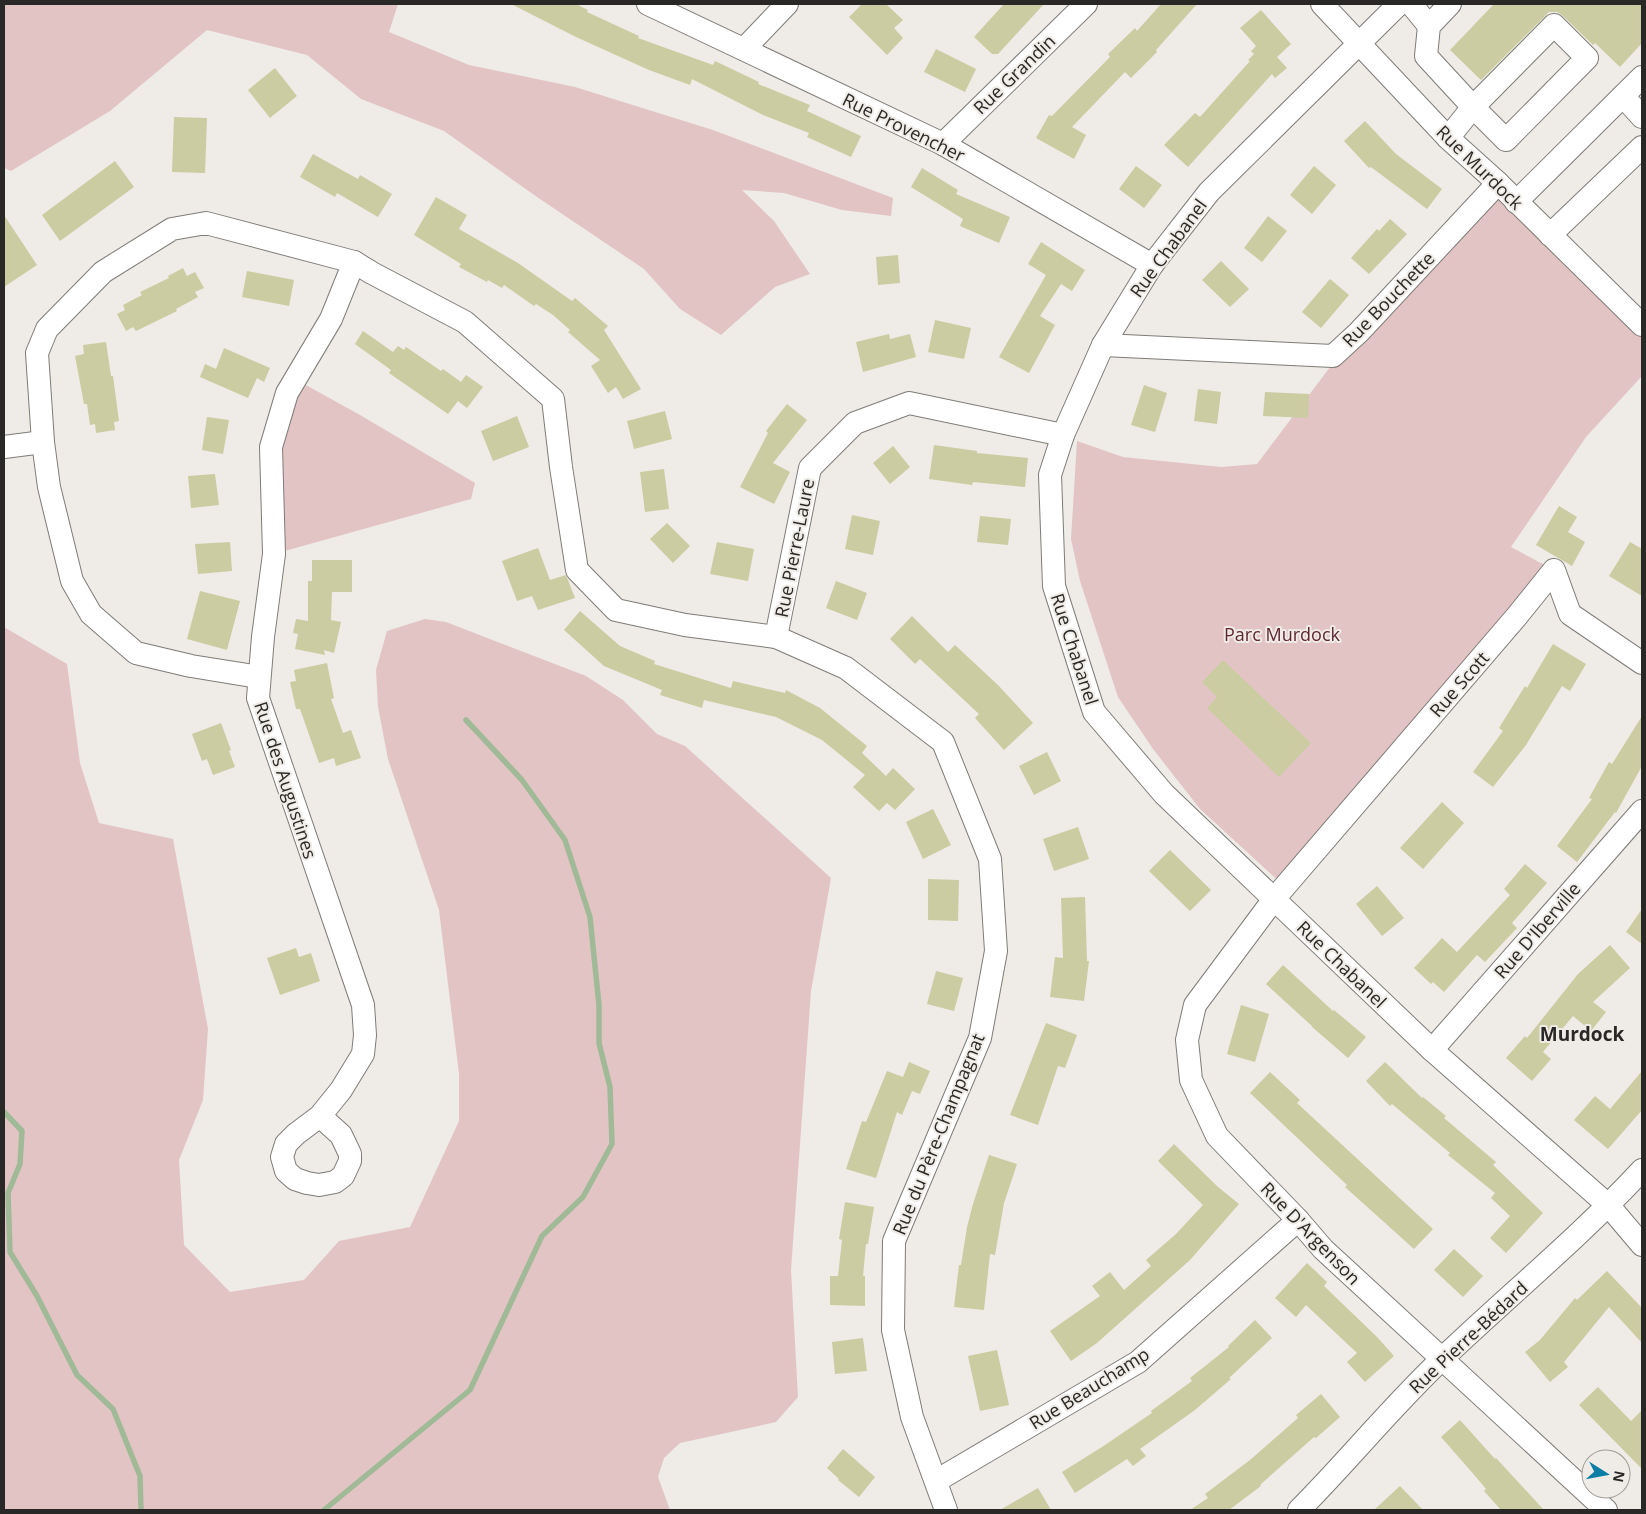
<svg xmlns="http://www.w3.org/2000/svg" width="1646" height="1514" viewBox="0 0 1646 1514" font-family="'Open Sans',sans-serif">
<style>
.green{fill:#e3c4c5}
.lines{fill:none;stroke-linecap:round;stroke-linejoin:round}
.stream{stroke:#a0ba97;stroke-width:5.5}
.building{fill:#cccca2}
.minor-casing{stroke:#7f7c78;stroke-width:24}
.minor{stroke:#fff;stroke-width:22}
.labels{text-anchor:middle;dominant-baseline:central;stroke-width:4;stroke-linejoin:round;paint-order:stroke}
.street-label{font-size:18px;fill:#292826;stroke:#efebe6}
.park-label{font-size:18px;fill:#61262d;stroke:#efebe6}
.neighbourhood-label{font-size:19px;font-weight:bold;fill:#292826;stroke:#efebe6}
</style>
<rect width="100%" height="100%" fill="#efebe6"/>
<g class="green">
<polygon points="4,4 398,4 389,32 469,65 575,87 713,130 893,198 891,216 842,210 784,193 742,190 774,221 810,274 775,287 721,335 680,309 644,269 537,197 444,131 361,99 307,55 207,30 110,111 11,171 4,168"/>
<polygon points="1491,190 1642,328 1642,376 1586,437 1511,547 1554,570 1283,885 1200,809 1153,749 1118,697 1080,581 1071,539 1077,441 1123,457 1221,467 1257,464 1361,326"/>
<polygon points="295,379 360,415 475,483 471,499 274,554 271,447"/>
<polygon points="425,619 446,622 586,676 623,700 657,734 685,746 831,878 811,991 791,1270 798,1397 776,1422 680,1443 664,1458 658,1477 670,1510 4,1510 4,627 67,664 80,763 99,823 173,839 208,1029 203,1100 179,1160 184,1245 230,1292 304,1280 339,1241 410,1227 459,1121 459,1074 439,910 388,759 378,707 376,670 387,631"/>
</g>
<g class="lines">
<g class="stream">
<polyline points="4,1112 22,1131 20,1164 8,1193 10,1252 37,1296 77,1375 113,1409 140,1476 141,1510"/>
<polyline points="324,1510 470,1390 542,1236 583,1197 612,1144 610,1087 599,1043 599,1005 590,917 565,840 522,780 466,720"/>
</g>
</g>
<g class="building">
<polygon points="511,4 576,4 588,10 587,12 639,36 638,38 713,65 715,61 759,82 758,84 810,105 807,111 861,136 851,157 807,137 809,133 763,115 692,79 690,85 649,70 576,37"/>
<polygon points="862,4 886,4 903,20 894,28 903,38 887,55 849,17"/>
<polygon points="1004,4 1044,4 998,54 992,54 974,37"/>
<polygon points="1161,4 1197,4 1156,50 1157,52 1131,78 1125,72 1072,127 1086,135 1074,159 1036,138 1049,115 1052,116 1110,57 1108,54 1135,28 1137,31"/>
<polygon points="1494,4 1642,4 1642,43 1620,67 1595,43 1593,45 1563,16 1557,12 1549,12 1481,80 1450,50"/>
<polygon points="1261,10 1291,44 1277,57 1287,68 1275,78 1272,74 1188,167 1164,145 1195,113 1200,117 1250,61 1248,60 1254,54 1251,51 1256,46 1240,28"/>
<polygon points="936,49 976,69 965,92 924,72"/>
<polygon points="275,68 297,96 270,118 248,90"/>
<polygon points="174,117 207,118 205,173 172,172"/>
<polygon points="1365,121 1396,154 1442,189 1427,209 1371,167 1369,168 1344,141"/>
<polygon points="313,154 358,179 360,175 392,194 378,217 337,193 335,197 300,177"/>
<polygon points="115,161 134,187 60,241 42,215"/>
<polygon points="1136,166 1162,185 1144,208 1119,189"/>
<polygon points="1314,166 1336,185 1312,214 1290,195"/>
<polygon points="922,168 958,190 956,194 1010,217 999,243 960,226 963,219 911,187"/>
<polygon points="436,197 467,215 459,229 518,263 572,301 575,298 608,326 604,330 641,389 623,399 616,387 608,393 591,366 600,360 568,332 570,330 553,315 536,304 534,306 504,285 502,288 488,280 487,282 459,267 461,264 414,235"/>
<polygon points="4,215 37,265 4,287"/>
<polygon points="1268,216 1287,231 1262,262 1244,248"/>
<polygon points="1390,219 1407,234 1369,274 1351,258 1377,229 1379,231"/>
<polygon points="1041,242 1085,270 1072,291 1061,284 1040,316 1055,325 1029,373 999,357 1046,275 1028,264"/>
<polygon points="898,255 900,283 878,285 876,257"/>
<polygon points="1221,261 1249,289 1230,307 1202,280"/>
<polygon points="183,268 187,276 195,272 204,288 195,292 198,297 176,309 177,311 136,331 133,327 126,331 117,314 125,310 123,305 142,295 140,292 169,278 168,276"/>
<polygon points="247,271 294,280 289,306 242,297"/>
<polygon points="1330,279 1349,295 1321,328 1302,312"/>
<polygon points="935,320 971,328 964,359 928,352"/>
<polygon points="363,331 393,352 398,346 404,350 406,347 441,371 443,369 461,382 466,375 483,387 467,408 458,401 448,414 389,373 391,370 355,344"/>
<polygon points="889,334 890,339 910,334 916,357 863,372 856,342"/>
<polygon points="106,342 111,376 113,376 119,421 114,422 115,430 96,433 95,424 90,425 87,404 84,404 75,356 84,354 83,345"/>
<polygon points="224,348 270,368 264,382 257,378 248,398 200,377 205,364 216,369"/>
<polygon points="1144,385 1167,393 1155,432 1131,425"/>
<polygon points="1198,389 1221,392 1217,424 1194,421"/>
<polygon points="1265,392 1309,394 1308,418 1263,416"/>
<polygon points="787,404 807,420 773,463 790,472 774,504 740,487 768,433 766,431"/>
<polygon points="665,411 672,439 634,449 627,421"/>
<polygon points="517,416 529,447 493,461 481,431"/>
<polygon points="207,417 229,420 223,454 202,450"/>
<polygon points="934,445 977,451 977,453 1028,458 1025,487 973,482 972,485 929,479"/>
<polygon points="893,446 910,467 890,484 873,463"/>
<polygon points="664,469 669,509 645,512 640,472"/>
<polygon points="215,474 219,505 191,508 188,476"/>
<polygon points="1559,506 1577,517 1568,532 1585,542 1572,566 1536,545"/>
<polygon points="852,515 880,521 873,555 845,549"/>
<polygon points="980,516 1011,519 1008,545 977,542"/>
<polygon points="667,523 690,546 673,563 650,539"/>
<polygon points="230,542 232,571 198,574 195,544"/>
<polygon points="717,542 754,549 748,581 710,574"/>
<polygon points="1630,542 1642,549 1642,596 1609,576"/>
<polygon points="538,548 550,580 566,575 575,598 538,610 532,596 517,601 502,561"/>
<polygon points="312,560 352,560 352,592 332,592 331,620 341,622 334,653 324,650 325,655 295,649 298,634 293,633 296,619 308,621 308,581 312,581"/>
<polygon points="836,581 867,593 857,620 826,608"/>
<polygon points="200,591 240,601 227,650 187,639"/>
<polygon points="580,611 620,646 655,661 654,664 731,688 733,681 785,693 786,690 820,708 867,746 862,753 886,776 893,768 915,789 895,810 887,803 879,811 853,787 865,775 822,740 776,717 704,700 702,708 660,695 662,690 604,666 564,630"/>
<polygon points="912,616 948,652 955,645 999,686 1033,723 1004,750 975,718 979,714 920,659 915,664 890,639"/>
<polygon points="1553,644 1586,664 1570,691 1562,686 1526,745 1493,787 1473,772 1503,731 1499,728 1525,686 1527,688"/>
<polygon points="1223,660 1311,743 1279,777 1207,708 1217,697 1202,682"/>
<polygon points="327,663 334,698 331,699 343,733 351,730 361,758 336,766 334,758 319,763 300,709 296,709 290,682 296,681 294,670"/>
<polygon points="1642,716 1642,766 1616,813 1615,812 1577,862 1557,846 1592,799 1589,798 1609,762 1612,764"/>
<polygon points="221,723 231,750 229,751 235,767 213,775 207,759 202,761 192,734"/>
<polygon points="1047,752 1061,781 1034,795 1019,766"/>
<polygon points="1442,802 1464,823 1423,869 1400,848"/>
<polygon points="933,809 951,845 923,859 906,822"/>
<polygon points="1078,827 1089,859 1054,871 1043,839"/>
<polygon points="1170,850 1211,890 1190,911 1149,871"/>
<polygon points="1525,864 1547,883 1512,923 1517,928 1485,962 1477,955 1444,992 1433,982 1431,984 1414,968 1442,938 1457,952 1510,895 1504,889"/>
<polygon points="928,879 959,880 958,921 928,920"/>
<polygon points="1377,886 1404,918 1382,936 1356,904"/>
<polygon points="1085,897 1087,961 1089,961 1084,1001 1050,997 1055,957 1063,958 1061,898"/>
<polygon points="1642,909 1642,944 1626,932"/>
<polygon points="1610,945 1630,968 1593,1002 1606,1012 1591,1031 1573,1016 1543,1052 1551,1059 1532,1081 1506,1058 1525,1036 1527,1038 1578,974"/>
<polygon points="296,948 299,957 311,953 320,981 280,995 267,958"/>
<polygon points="1283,965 1333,1011 1334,1010 1366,1037 1348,1058 1311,1026 1313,1027 1266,984"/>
<polygon points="936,971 963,978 954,1011 927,1004"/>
<polygon points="1241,1005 1269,1014 1255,1062 1227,1054"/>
<polygon points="1046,1023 1077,1035 1065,1068 1058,1066 1038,1125 1010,1115"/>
<polygon points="909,1062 930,1071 920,1094 912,1091 902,1115 897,1112 876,1178 846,1169 862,1121 866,1122 887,1071 903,1077"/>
<polygon points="1385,1062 1422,1098 1423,1097 1446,1116 1444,1118 1496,1162 1493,1165 1543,1213 1506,1253 1490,1238 1510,1216 1491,1198 1495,1193 1448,1155 1450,1153 1392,1104 1390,1106 1366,1081"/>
<polygon points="1642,1071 1642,1110 1608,1149 1574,1120 1595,1096 1610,1109"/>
<polygon points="1270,1072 1300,1100 1297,1103 1433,1229 1414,1249 1345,1187 1347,1185 1250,1093"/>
<polygon points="1174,1144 1218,1187 1239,1204 1190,1260 1097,1343 1071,1361 1050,1331 1100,1296 1092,1286 1110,1272 1124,1290 1151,1266 1146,1260 1176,1234 1203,1205 1158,1161"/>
<polygon points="989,1155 1017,1164 1004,1203 995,1255 990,1254 984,1310 954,1307 959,1265 961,1265 967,1227 973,1204"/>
<polygon points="845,1202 874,1207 868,1244 866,1244 863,1276 865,1276 865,1306 830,1305 830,1276 838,1276 842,1240 839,1239"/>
<polygon points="1454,1249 1483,1276 1463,1297 1434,1270"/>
<polygon points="1307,1263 1327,1282 1324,1286 1377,1337 1394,1356 1365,1382 1347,1362 1357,1353 1306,1305 1296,1317 1275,1298"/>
<polygon points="1607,1271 1642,1308 1642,1343 1609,1307 1564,1362 1568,1367 1550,1382 1525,1352 1540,1340 1575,1298 1577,1300"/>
<polygon points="1255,1320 1272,1338 1229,1378 1231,1379 1195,1410 1140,1449 1146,1456 1133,1466 1127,1459 1075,1493 1062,1472 1102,1447 1152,1413 1151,1411 1192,1381 1190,1378 1229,1347 1228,1346"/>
<polygon points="863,1338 867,1371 835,1374 832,1342"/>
<polygon points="997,1350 1009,1405 980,1411 968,1356"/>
<polygon points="1598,1387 1631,1421 1642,1410 1642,1469 1579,1405"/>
<polygon points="1321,1394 1340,1417 1316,1438 1314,1437 1260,1485 1261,1486 1229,1510 1190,1510 1208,1498 1205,1494 1250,1460 1298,1418 1296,1415"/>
<polygon points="1460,1420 1495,1459 1496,1458 1544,1510 1501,1510 1484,1491 1486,1489 1476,1477 1441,1437"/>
<polygon points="843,1449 875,1477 859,1497 838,1480 839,1479 827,1468"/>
<polygon points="1400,1486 1423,1510 1374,1510"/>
<polygon points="1038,1488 1051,1510 1000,1510"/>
</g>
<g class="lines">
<defs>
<g id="minor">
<polyline points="648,4 943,144 1152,265"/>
<polyline points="1322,4 1448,138 1498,183 1642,325"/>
<polyline points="1399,4 1209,192 1152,265 1103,345 1063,435 1050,475 1054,586 1094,712 1164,794 1432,1050 1609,1206 1642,1245"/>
<polyline points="1411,4 1429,26"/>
<polyline points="744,49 787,4"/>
<polyline points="1623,96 1642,117"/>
<polyline points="1448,138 1473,107 1554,25 1587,58 1506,140 1473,107 1426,56 1429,26 1450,4"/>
<polyline points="943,144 1086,4"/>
<polyline points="1516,202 1642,77"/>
<polyline points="1550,235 1642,147"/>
<polyline points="1103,345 1333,356 1359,332 1498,183"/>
<polyline points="4,447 43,442"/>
<polyline points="776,637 810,468 855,423 909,403 1063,435"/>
<polyline points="259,677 191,666 136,653 91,614 72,581 49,487 43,442 37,353 47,329 103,272 172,229 206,223 354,262 372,273 465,322 553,399 561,467 577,570 616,610 685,625 776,637 846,668 943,742 990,859 996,951 980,1038 894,1241 893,1330 912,1417 946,1510"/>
<polyline points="1432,1050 1642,811"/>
<polyline points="320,1116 341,1135 350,1154 350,1161 343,1176 335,1182 319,1185 307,1183 295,1179 286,1171 282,1157 286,1144 296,1134 320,1116 341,1090 363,1054 365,1035 363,1005 258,698 263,637 274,554 271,447 287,393 331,319 354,262"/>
<polyline points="936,1481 1138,1362 1298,1220"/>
<path d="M1299 1510C1348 1461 1392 1406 1443 1358 1509 1295 1580 1237 1642 1170"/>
<polyline points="1606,1510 1323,1249 1298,1220 1217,1136 1191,1080 1187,1040 1195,1005 1274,899 1517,616 1554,570 1570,614 1642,663"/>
</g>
</defs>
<use href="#minor" class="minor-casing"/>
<use href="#minor" class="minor"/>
</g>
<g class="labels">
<g class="street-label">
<text transform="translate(1014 74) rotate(-44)">Rue Grandin</text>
<text transform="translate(904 127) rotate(26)">Rue Provencher</text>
<text transform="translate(1480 167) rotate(44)">Rue Murdock</text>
<text transform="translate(1168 248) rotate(-54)">Rue Chabanel</text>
<text transform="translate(1388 299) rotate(-46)">Rue Bouchette</text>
<text transform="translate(794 548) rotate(-79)">Rue Pierre-Laure</text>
<text transform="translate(1075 649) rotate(72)">Rue Chabanel</text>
<text transform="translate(1459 684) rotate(-49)">Rue Scott</text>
<text transform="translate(286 780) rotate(72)">Rue des Augustines</text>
<text transform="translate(1537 930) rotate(-49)">Rue D'Iberville</text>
<text transform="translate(1342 964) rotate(44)">Rue Chabanel</text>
<text transform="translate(938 1134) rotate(-68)">Rue du Père-Champagnat</text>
<text transform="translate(1311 1233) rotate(46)">Rue D'Argenson</text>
<text transform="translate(1468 1337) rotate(-43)">Rue Pierre-Bédard</text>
<text transform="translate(1089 1388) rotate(-32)">Rue Beauchamp</text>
</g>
<g class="park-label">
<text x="1282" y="634">Parc Murdock</text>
</g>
<g class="neighbourhood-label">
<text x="1582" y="1034">Murdock</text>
</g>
</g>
<rect width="1646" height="1514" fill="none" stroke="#292826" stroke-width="10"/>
<g transform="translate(1606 1474) rotate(101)"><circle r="24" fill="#efebe6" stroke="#a09d99"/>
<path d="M0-4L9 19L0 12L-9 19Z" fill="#0c7ea6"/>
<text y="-8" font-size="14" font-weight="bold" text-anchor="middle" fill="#292826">N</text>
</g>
</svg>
